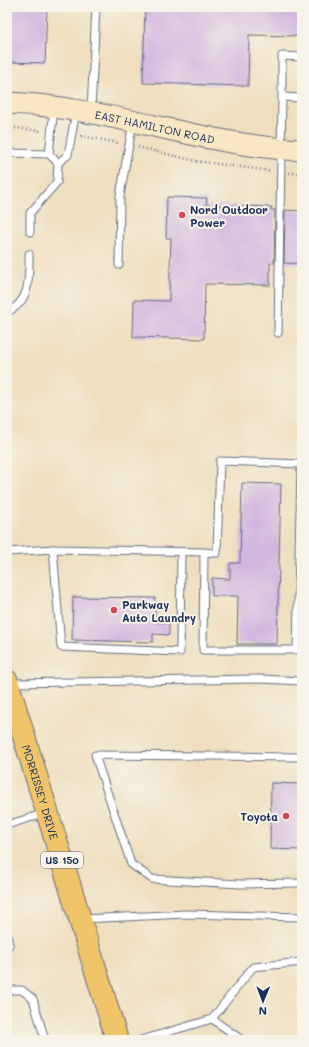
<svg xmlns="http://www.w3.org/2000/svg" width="309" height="1047" viewBox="0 0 309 1047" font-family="Mali,sans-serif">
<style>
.building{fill:#d1b7de}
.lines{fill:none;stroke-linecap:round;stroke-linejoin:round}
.service-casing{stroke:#656d80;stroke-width:9}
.secondary-casing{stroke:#656d80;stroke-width:23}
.primary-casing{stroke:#656d80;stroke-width:24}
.path{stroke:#656d80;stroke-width:2.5;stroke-dasharray:1 3;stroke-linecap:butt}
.service{stroke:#fff;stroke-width:7}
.secondary{stroke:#f9e7c3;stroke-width:21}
.primary{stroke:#f0c469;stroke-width:22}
.poi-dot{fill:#d1495b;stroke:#f7f3e8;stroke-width:1.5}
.labels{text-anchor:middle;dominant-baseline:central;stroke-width:4;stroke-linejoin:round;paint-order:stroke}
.shield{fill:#f7f3e8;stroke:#5d6a87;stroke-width:1}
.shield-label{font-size:10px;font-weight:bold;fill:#1b2f5e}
.street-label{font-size:11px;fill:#1b2f5e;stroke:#f7f3e8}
.poi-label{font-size:11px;font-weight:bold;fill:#1b2f5e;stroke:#f7f3e8;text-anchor:start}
</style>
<rect width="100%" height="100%" fill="#f7f3e8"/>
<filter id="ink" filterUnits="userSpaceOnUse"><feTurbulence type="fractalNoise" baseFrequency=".025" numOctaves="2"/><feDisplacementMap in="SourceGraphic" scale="8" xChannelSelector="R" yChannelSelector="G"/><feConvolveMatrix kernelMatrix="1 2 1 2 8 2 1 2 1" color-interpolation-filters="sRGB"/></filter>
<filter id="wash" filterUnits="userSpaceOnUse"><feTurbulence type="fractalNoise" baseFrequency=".012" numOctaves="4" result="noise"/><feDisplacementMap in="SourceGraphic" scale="16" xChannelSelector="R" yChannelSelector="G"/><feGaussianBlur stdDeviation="0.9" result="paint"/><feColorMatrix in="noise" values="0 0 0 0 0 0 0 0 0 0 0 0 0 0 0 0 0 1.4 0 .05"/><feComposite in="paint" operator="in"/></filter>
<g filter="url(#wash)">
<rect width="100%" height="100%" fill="#efdfbf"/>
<g id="blocks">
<g class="building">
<polygon points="7,7 47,7 45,63 7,62"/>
<polygon points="145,7 302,7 302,36 249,35 248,86 143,83"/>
<polygon points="167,197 207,198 206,205 272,207 271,210 275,210 274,263 270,263 270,285 205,284 204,339 133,337 134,300 169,301 171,238 166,238"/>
<polygon points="285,210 302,211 302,264 284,263"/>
<polygon points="242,483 281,484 277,644 237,644 238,596 212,596 212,578 230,579 230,563 240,563"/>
<polygon points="73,597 155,598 155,622 169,623 169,635 153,634 153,642 72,640"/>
<polygon points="271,783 302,784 302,850 270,849"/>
</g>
</g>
</g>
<g filter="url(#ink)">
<use href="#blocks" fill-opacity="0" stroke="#656d80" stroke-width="1"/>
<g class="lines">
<defs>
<g id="service">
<polyline points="282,97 282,56 302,57"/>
<polyline points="54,109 49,154 58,163 68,155 76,111"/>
<polyline points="91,111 96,7"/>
<polyline points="7,153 49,154"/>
<polyline points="30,232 30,213 57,182 58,163"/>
<polyline points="119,265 120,196 133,122"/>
<path d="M7 312C31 302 29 277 29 254"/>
<polyline points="278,333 282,97 302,98"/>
<polyline points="53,549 61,647 180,652 181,552"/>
<polyline points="7,552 53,549 204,552 203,650 297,650 301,464 220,461 217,553 204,552"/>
<polyline points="10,683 260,679 302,681"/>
<polyline points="302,757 95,755 131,864 152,879 240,884 302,883"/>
<polyline points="7,825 45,813"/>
<polyline points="82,919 186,914 302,917"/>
<polyline points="7,935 9,945 7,945"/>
<polyline points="7,990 22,990 33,999 45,1040"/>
<polyline points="212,1019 242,1040"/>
<polyline points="141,1040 212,1019 253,967 302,962"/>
</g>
<g id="secondary">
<path id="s1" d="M7 103C107 106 202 146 302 150"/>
</g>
<g id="primary">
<path id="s2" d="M7 681 117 1040"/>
</g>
</defs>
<use href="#service" class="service-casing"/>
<use href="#secondary" class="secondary-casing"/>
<use href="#primary" class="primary-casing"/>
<g class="path">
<polyline points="7,127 42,131"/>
<polyline points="81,136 119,143"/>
<polyline points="138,147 196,161 271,171"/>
<polyline points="289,173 302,173"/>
</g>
<use href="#service" class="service"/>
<use href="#secondary" class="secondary"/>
<use href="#primary" class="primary"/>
</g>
</g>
<g class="poi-dot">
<circle cx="182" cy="215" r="4"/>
<circle cx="114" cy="610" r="4"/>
<circle cx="286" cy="816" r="4"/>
</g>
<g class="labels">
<rect class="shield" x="41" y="852" width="42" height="16" rx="3"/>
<g class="shield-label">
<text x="62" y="860">US 150</text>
</g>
<g class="street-label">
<text stroke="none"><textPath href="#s1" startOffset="150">EAST HAMILTON ROAD</textPath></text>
<text stroke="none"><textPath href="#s2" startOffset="116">MORRISSEY DRIVE</textPath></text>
</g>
<g class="poi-label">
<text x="190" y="209">Nord Outdoor<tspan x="190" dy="13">Power</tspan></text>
<text x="122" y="604">Parkway<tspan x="122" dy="13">Auto Laundry</tspan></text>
<text x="278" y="816" text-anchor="end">Toyota</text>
</g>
</g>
<rect width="309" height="1047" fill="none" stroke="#f7f3e8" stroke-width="24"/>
<g transform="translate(263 1001) rotate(181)" stroke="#f7f3e8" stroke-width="3" paint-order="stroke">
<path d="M0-3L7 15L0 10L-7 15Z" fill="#1b2f5e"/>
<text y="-6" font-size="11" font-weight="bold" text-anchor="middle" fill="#1b2f5e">N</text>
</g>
</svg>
